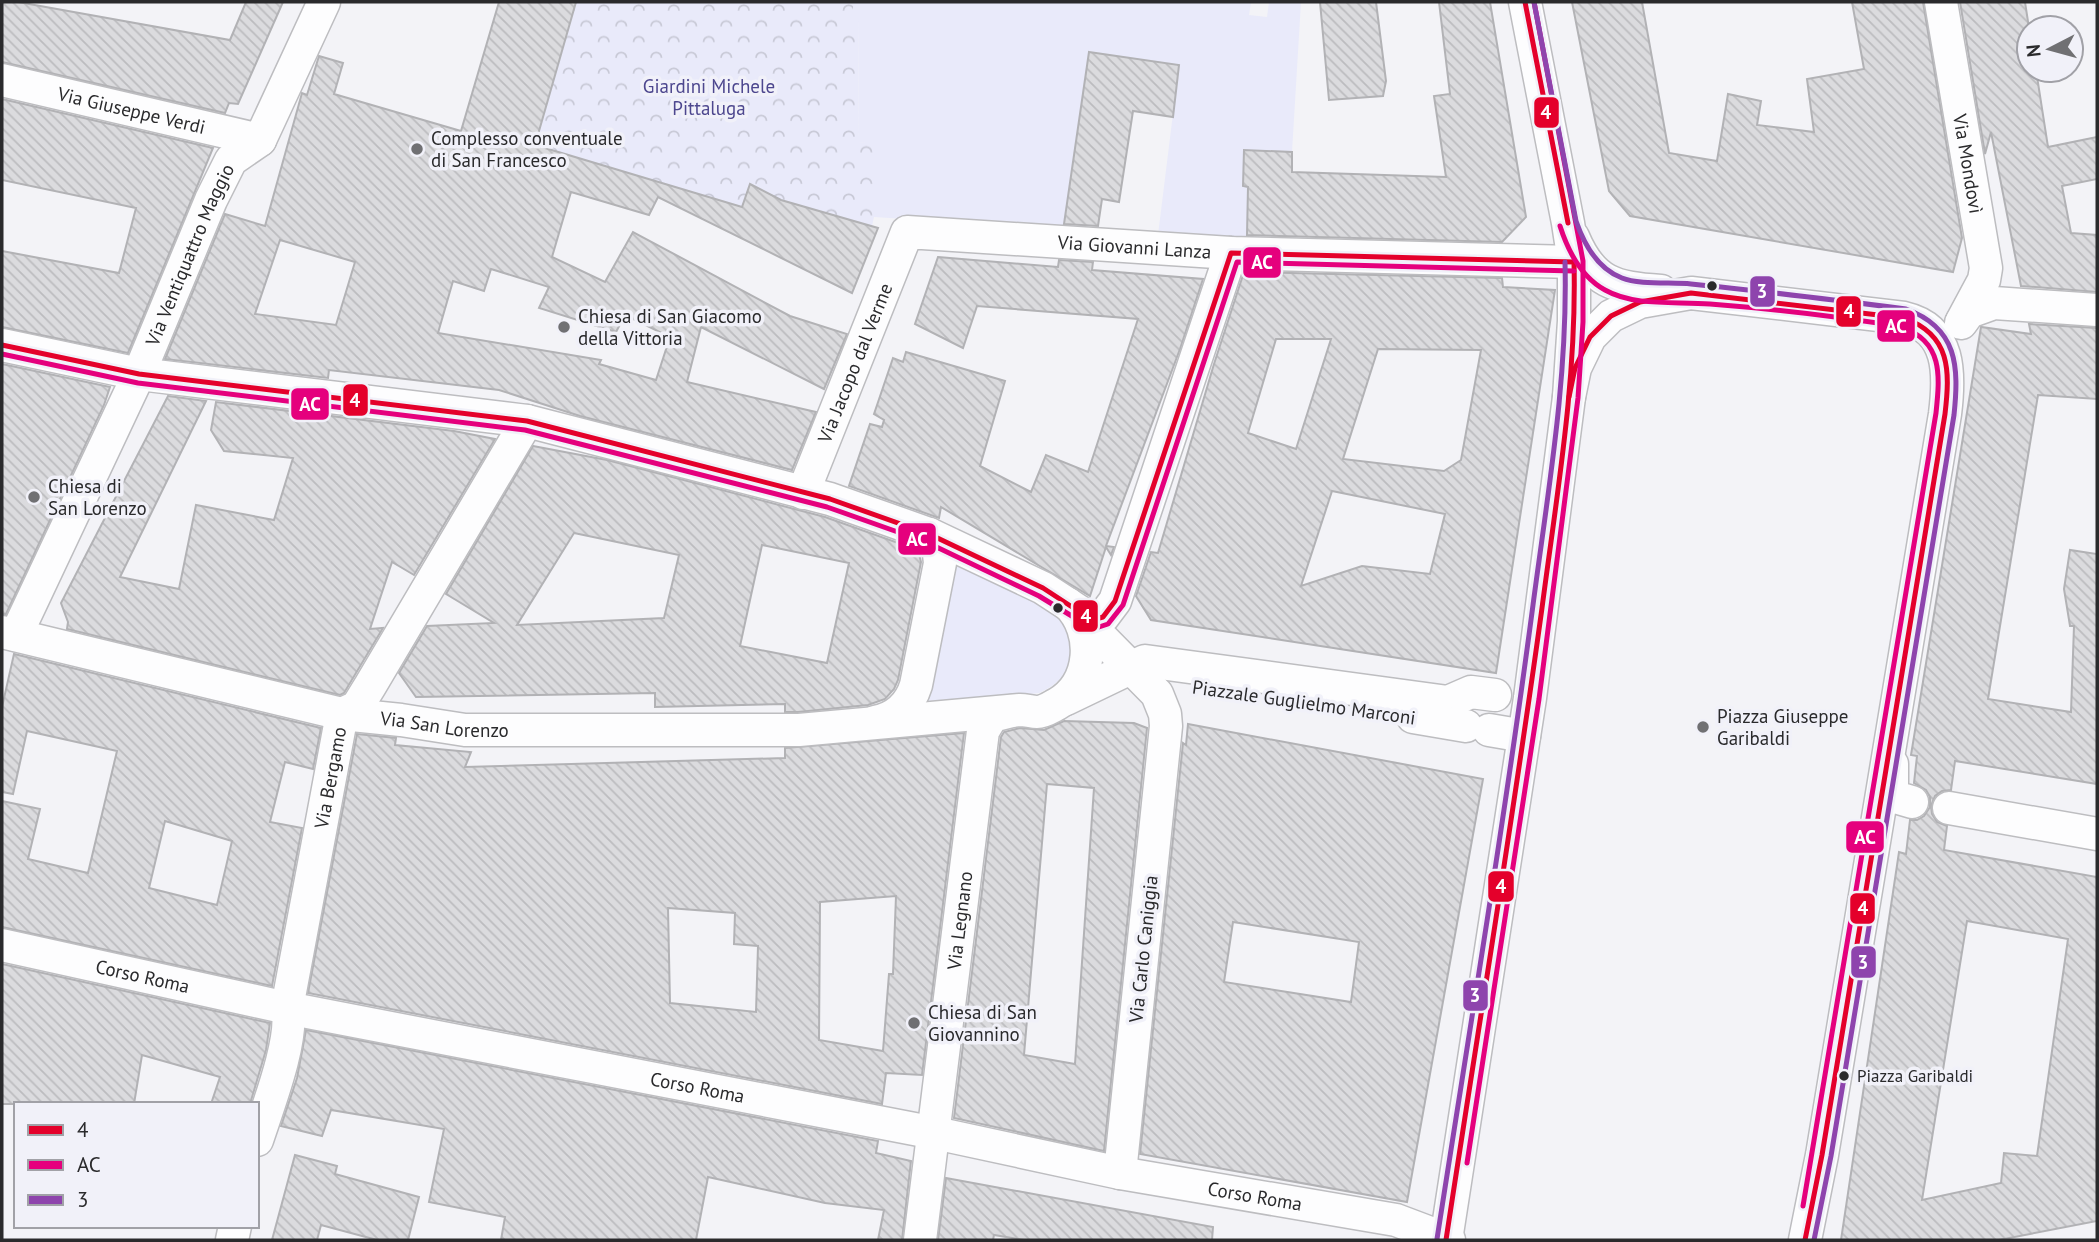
<svg xmlns="http://www.w3.org/2000/svg" width="2099" height="1242" viewBox="0 0 2099 1242" font-family="'PT Sans',sans-serif">
<style>
.park{fill:url(#park-crowns)}
.garden{fill:#e9eafa}
.building{fill:url(#building-back-hatch);stroke:#b2b2b5;stroke-width:2;fill-rule:evenodd}
.lines{fill:none;stroke-linecap:round;stroke-linejoin:round}
.minor-casing{stroke:#bdbdc0;stroke-width:35}
.minor{stroke:#fdfdfe;stroke-width:32}
.bus-1-casing{stroke:#f1f1f9;stroke-width:10}
.bus-2-casing{stroke:#f1f1f9;stroke-width:10}
.bus-3-casing{stroke:#f1f1f9;stroke-width:10}
.bus-1{stroke:#e4002b;stroke-width:5}
.bus-2{stroke:#e5007d;stroke-width:5}
.bus-3{stroke:#8e44ad;stroke-width:5}
.poi-dot{fill:#707073;stroke:#f1f1f9;stroke-width:2.5}
.bus-dot{fill:#2a2a2c;stroke:#f1f1f9;stroke-width:2.5}
.labels{text-anchor:middle;dominant-baseline:central;stroke-width:7;stroke-linejoin:round;paint-order:stroke}
.bus-label{font-size:17px;fill:#2a2a2c;stroke:#f1f1f9;text-anchor:start}
.park-label{font-size:19px;fill:#4d478e;stroke:#f1f1f9}
.street-label{font-size:19px;fill:#2a2a2c;stroke:#f1f1f9}
.poi-label{font-size:19px;fill:#2a2a2c;stroke:#f1f1f9;text-anchor:start}
.line-badge{stroke:#f1f1f9;stroke-width:2.5}
.badge-label{font-size:19px;text-anchor:middle;font-weight:bold;fill:#fff}
</style>
<defs>
<pattern id="park-crowns" width="20" height="18" patternUnits="userSpaceOnUse" patternTransform="scale(1.75)"><rect width="20" height="18" fill="#e9eafa"/><path d="M2 6a3 3 0 1 1 6 0M12 15a3 3 0 1 1 6 0" fill="none" stroke="#c8c9d6"/></pattern>
<pattern id="building-back-hatch" width="6" height="6" patternUnits="userSpaceOnUse" patternTransform="scale(1.75)"><rect width="6" height="6" fill="#dbdbde"/><path d="M-1 5l2 2M0 0l6 6M5-1l2 2" fill="none" stroke="#bcbcbf"/></pattern>
</defs>
<rect width="100%" height="100%" fill="#f3f3f7"/>
<polygon class="park" points="576,2 853,2 853,16 859,16 858,142 874,143 874,217 872,226 781,200 750,184 742,207 535,145"/>
<g class="garden">
<polygon points="853,2 1251,2 1249,15 1267,17 1269,2 1301,2 1292,152 1244,150 1243,186 1248,187 1247,238 1158,235 1179,65 1089,52 1063,229 874,217 874,144 858,142 859,16 853,16"/>
<path d="M949 559 1049 610C1084 635 1079 676 1039 693L919 707Z"/>
</g>
<g class="building">
<polygon points="2,2 18,2 230,40 246,2 283,2 238,104 229,103 225,113 2,62"/>
<path d="M499 2H576L535 145 742 207 750 184 781 200 878 228 852 293 658 197 649 215 571 192 552 257 605 282 633 232 790 316 847 334 824 389 701 327 687 382 816 412 792 470 580 416 499 390 329 370 328 378 165 359 225 214 265 226 302 93 307 95 319 56 343 63 334 94 461 131ZM280 240 355 262 336 325 255 314ZM491 269 549 287 539 308 616 332 625 315 670 337 656 380 599 364 601 360 438 333 453 281 484 291Z"/>
<polygon points="1320,2 1376,2 1386,81 1383,96 1329,100"/>
<polygon points="1439,2 1490,2 1526,217 1502,242 1247,235 1248,187 1243,186 1244,150 1292,152 1292,172 1446,177 1434,96 1450,94"/>
<polygon points="1572,2 1642,2 1669,153 1717,161 1728,94 1761,101 1757,125 1814,132 1807,79 1864,69 1852,2 1923,2 1962,238 1953,272 1630,216 1609,191"/>
<polygon points="1960,2 2025,2 2029,28 2029,70 2036,70 2048,147 2097,137 2097,179 2062,186 2071,233 2097,235 2097,292 2021,286 1991,132 1985,154"/>
<polygon points="1089,52 1179,65 1173,117 1133,111 1119,202 1102,199 1098,226 1064,224"/>
<polygon points="2,99 213,148 128,353 2,327 2,251 119,273 136,208 2,180"/>
<polygon points="938,257 1058,267 1059,260 1093,262 1092,270 1203,279 1180,349 1106,546 1114,547 1111,555 1106,547 1090,596 941,507 939,518 849,486 870,424 882,427 884,420 874,414 893,358 903,362 906,352 1005,381 980,466 1031,492 1046,455 1088,472 1138,319 977,306 963,348 915,324"/>
<path d="M1244 272 1502 278 1503 287 1555 290 1496 673 1151 620 1136 596 1151 552 1158 553 1214 364ZM1276 339H1331L1296 449 1248 433ZM1378 349 1481 350 1461 460 1444 471 1343 459ZM1332 491 1445 514 1430 574 1362 566 1301 586Z"/>
<path d="M2029 324 2097 328V399L2038 395 1988 699 2071 712 2074 626H2070L2064 589 2070 550 2097 554V784L1955 761 1951 790 1942 791 1935 796 1931 806 1932 814 1937 822 1947 826 1944 850 2097 877V1221L1999 1240H1841L1899 852 1906 854 1910 820H1917L1924 816 1930 807V797L1926 790 1914 783 1917 756 1911 755 1981 327 2031 334ZM1967 921 2068 939 2037 1156 2004 1153 2001 1183 1922 1200Z"/>
<polygon points="2,364 110,387 104,405 6,614 2,614"/>
<polygon points="168,396 206,401 120,577 179,589 196,505 274,520 293,458 224,451 211,430 216,402 454,431 495,439 414,575 392,562 370,629 383,628 344,693 340,695 67,629 68,622 61,603"/>
<path d="M533 446 607 460 825 517 918 550 921 562 898 680 894 689 885 699 868 705 798 712H785V704L655 707V693L416 697 399 673 427 626 494 623 446 594ZM574 533 679 555 664 618 517 625ZM762 545 849 563 827 663 740 646Z"/>
<path d="M14 654 321 728 313 769 285 762 270 822 302 828 272 986 2 927V801L40 809 28 859 88 873 117 751 27 731 13 794 2 792V707ZM165 821 232 841 217 905 149 888Z"/>
<path d="M1064 721 1134 723 1147 728 1104 1151 954 1118 1001 737 1004 732 1020 728 1044 730ZM1047 784 1094 788 1075 1064 1024 1055Z"/>
<path d="M1188 724 1483 779 1407 1202 1140 1154 1183 743 1186 745ZM1233 922 1359 942 1351 1002 1224 982Z"/>
<path d="M964 733 922 1075 886 1073 882 1104 308 993 357 734 396 738 395 745 471 752 465 767 785 758V748ZM896 896 893 974H889L883 1051 819 1040 820 902ZM668 908 735 913 734 944 758 946 756 1012 670 1003Z"/>
<polygon points="2,964 270,1023 266,1050 250,1104 211,1104 220,1077 142,1055 134,1104 2,1104"/>
<polygon points="306,1030 878,1141 876,1153 911,1161 902,1240 878,1240 884,1210 825,1203 708,1177 696,1240 501,1240 505,1217 429,1202 444,1129 331,1110 322,1136 281,1126 297,1078"/>
<polygon points="295,1155 337,1166 335,1174 419,1197 408,1240 377,1240 321,1225 317,1240 272,1240"/>
<polygon points="946,1178 1213,1227 1212,1240 1024,1240 994,1235 993,1240 938,1240"/>
</g>
<g class="lines">
<defs>
<g id="minor">
<path id="s1" d="M1941 2 1986 268 1984 280 1962 321"/>
<path id="s2" d="M2 80 260 140"/>
<path d="M1573 237C1592 283 1615 288 1661 291"/>
<polyline points="1961,323 1969,312 1994,303 2097,310"/>
<polyline points="2,345 139,374 527,421 830,499 929,534 1043,588 1092,620 1103,617 1115,601 1231,253"/>
<path d="M1569 397 1575 368 1590 337 1611 316 1640 302 1691 293 1904 318C1951 329 1950 374 1945 414L1822 1155 1805 1240"/>
<path id="s3" d="M803 493 907 232 1231 253 1574 262"/>
<polyline points="1079,615 1157,694 1165,714 1166,726 1120,1173"/>
<path id="s4" d="M2 632 342 714 401 720 465 730H799L1020 710C1026 710 1032 712 1037 712 1044 712 1051 707 1057 704 1093 683 1096 632 1068 604"/>
<path id="s5" d="M16 635 139 374 211 200 231 160 260 140 324 2"/>
<polyline points="1066,699 1145,661 1448,702 1471,692 1495,695"/>
<polyline points="1413,717 1466,726"/>
<path d="M875 722C896 718 910 705 916 685L940 563 938 545 929 534"/>
<polyline points="1489,730 1524,736"/>
<polyline points="1892,764 1892,786 1895,797 1912,802"/>
<polyline points="1949,808 2097,834"/>
<path id="s6" d="M2 945 287 1008 935 1133 1120 1173 1396 1220 1449 1240"/>
<path id="s7" d="M257 1140C267 1109 295 1037 287 1008L342 714 357 707 370 686 527 421"/>
<polyline points="232,1240 235,1226"/>
<path id="s8" d="M920 1240 983 731 992 716 1012 711"/>
<polyline points="1446,1240 1530,698 1569,397 1574,321 1574,262 1568,223 1525,2"/>
</g>
</defs>
<use href="#minor" class="minor-casing"/>
<use href="#minor" class="minor"/>
<defs>
<g id="bus-1">
<polyline points="1525,2 1568,223"/>
<path d="M2 345 139 374 527 421 830 499 929 534 1043 588 1092 620 1103 617 1115 601 1231 253 1574 262C1577 379 1557 493 1542 608 1513 819 1478 1030 1446 1240"/>
<path d="M1569 397 1575 368 1590 337 1611 316 1640 302 1691 293 1904 318C1951 335 1950 371 1945 414L1822 1155 1805 1240"/>
</g>
<g id="bus-2">
<path d="M1560 226C1568 251 1581 277 1605 290 1635 307 1677 301 1710 304 1774 309 1838 316 1902 327 1943 342 1940 375 1936 413L1803 1206"/>
<polyline points="2,354 138,383 525,430 827,507 926,542 1039,596 1093,629 1108,624 1123,605 1237,262 1574,271"/>
<polyline points="1467,1163 1539,699 1578,398 1583,322 1583,261 1534,2"/>
</g>
<g id="bus-3">
<path d="M1534 2 1576 221C1584 244 1598 269 1622 278 1639 285 1672 282 1691 284 1763 291 1835 300 1906 309 1958 328 1959 367 1954 415L1831 1156 1814 1240"/>
<path d="M1437 1239C1470 1027 1505 817 1533 605 1548 491 1568 378 1565 262"/>
</g>
</defs>
<use href="#bus-1" class="bus-1-casing"/>
<use href="#bus-2" class="bus-2-casing"/>
<use href="#bus-3" class="bus-3-casing"/>
<use href="#bus-1" class="bus-1"/>
<use href="#bus-2" class="bus-2"/>
<use href="#bus-3" class="bus-3"/>
</g>
<g class="poi-dot">
<circle cx="417" cy="149" r="7"/>
<circle cx="564" cy="327" r="7"/>
<circle cx="34" cy="497" r="7"/>
<circle cx="1703" cy="727" r="7"/>
<circle cx="914" cy="1023" r="7"/>
</g>
<g class="bus-dot">
<circle cx="1712" cy="286" r="6"/>
<circle cx="1058" cy="608" r="6"/>
<circle cx="1844" cy="1076" r="6"/>
</g>
<g class="labels">
<g class="bus-label">
<text x="1857" y="1076">Piazza Garibaldi</text>
</g>
<g class="park-label">
<text x="709" y="86">Giardini Michele<tspan x="709" dy="22">Pittaluga</tspan></text>
</g>
<g class="street-label">
<text stroke="none"><textPath href="#s2" startOffset="133">Via Giuseppe Verdi</textPath></text>
<text stroke="none"><textPath href="#s1" startOffset="164">Via Mondovì</textPath></text>
<text stroke="none"><textPath href="#s3" startOffset="509">Via Giovanni Lanza</textPath></text>
<text stroke="none"><textPath href="#s5" startOffset="418">Via Ventiquattro Maggio</textPath></text>
<text stroke="none"><textPath href="#s3" startOffset="140">Via Jacopo dal Verme</textPath></text>
<text transform="translate(1304 702) rotate(8)">Piazzale Guglielmo Marconi</text>
<text stroke="none"><textPath href="#s4" startOffset="453">Via San Lorenzo</textPath></text>
<text stroke="none"><textPath href="#s7" startOffset="371">Via Bergamo</textPath></text>
<text stroke="none"><textPath href="#s8" startOffset="322">Via Legnano</textPath></text>
<text transform="translate(1143 949) rotate(-84)">Via Carlo Caniggia</text>
<text stroke="none"><textPath href="#s6" startOffset="144">Corso Roma</textPath></text>
<text stroke="none"><textPath href="#s6" startOffset="710">Corso Roma</textPath></text>
<text stroke="none"><textPath href="#s6" startOffset="1278">Corso Roma</textPath></text>
</g>
<g class="poi-label">
<text x="431" y="138">Complesso conventuale<tspan x="431" dy="22">di San Francesco</tspan></text>
<text x="578" y="316">Chiesa di San Giacomo<tspan x="578" dy="22">della Vittoria</tspan></text>
<text x="48" y="486">Chiesa di<tspan x="48" dy="22">San Lorenzo</tspan></text>
<text x="1717" y="716">Piazza Giuseppe<tspan x="1717" dy="22">Garibaldi</tspan></text>
<text x="928" y="1012">Chiesa di San<tspan x="928" dy="22">Giovannino</tspan></text>
</g>
</g>
<g class="line-badge">
<rect x="1533" y="96" width="27" height="33" rx="7" fill="#e4002b"/>
<rect x="1242" y="246" width="40" height="33" rx="7" fill="#e5007d"/>
<rect x="1749" y="275" width="27" height="33" rx="7" fill="#8e44ad"/>
<rect x="1835" y="295" width="27" height="33" rx="7" fill="#e4002b"/>
<rect x="1876" y="309" width="40" height="34" rx="7" fill="#e5007d"/>
<rect x="342" y="383" width="27" height="34" rx="7" fill="#e4002b"/>
<rect x="290" y="387" width="40" height="34" rx="7" fill="#e5007d"/>
<rect x="897" y="522" width="40" height="34" rx="7" fill="#e5007d"/>
<rect x="1072" y="599" width="27" height="34" rx="7" fill="#e4002b"/>
<rect x="1845" y="820" width="40" height="34" rx="7" fill="#e5007d"/>
<rect x="1487" y="870" width="28" height="33" rx="7" fill="#e4002b"/>
<rect x="1849" y="892" width="27" height="33" rx="7" fill="#e4002b"/>
<rect x="1850" y="945" width="27" height="34" rx="7" fill="#8e44ad"/>
<rect x="1462" y="979" width="27" height="33" rx="7" fill="#8e44ad"/>
</g>
<g class="badge-label">
<text x="1546" y="119">4</text>
<text x="1262" y="269">AC</text>
<text x="1762" y="298">3</text>
<text x="1849" y="318">4</text>
<text x="1896" y="333">AC</text>
<text x="355" y="407">4</text>
<text x="310" y="411">AC</text>
<text x="917" y="546">AC</text>
<text x="1086" y="623">4</text>
<text x="1865" y="844">AC</text>
<text x="1501" y="893">4</text>
<text x="1863" y="915">4</text>
<text x="1863" y="969">3</text>
<text x="1475" y="1002">3</text>
</g>
<rect width="2099" height="1242" fill="none" stroke="#2a2a2c" stroke-width="7"/>
<rect x="14" y="1102" width="245" height="126" fill="#f1f1f9" stroke="#a1a1a7" stroke-width="2"/>
<rect x="28" y="1125" width="35" height="10" fill="#e4002b" stroke="#a1a1a7" stroke-width="2"/>
<text x="77" y="1137" font-size="21" fill="#2a2a2c">4</text>
<rect x="28" y="1160" width="35" height="10" fill="#e5007d" stroke="#a1a1a7" stroke-width="2"/>
<text x="77" y="1172" font-size="21" fill="#2a2a2c">AC</text>
<rect x="28" y="1195" width="35" height="10" fill="#8e44ad" stroke="#a1a1a7" stroke-width="2"/>
<text x="77" y="1207" font-size="21" fill="#2a2a2c">3</text>
<g transform="translate(2050 49) rotate(264)"><circle r="33" fill="#f1f1f9" stroke="#a1a1a7" stroke-width="2"/>
<path d="M0-5L12 26L0 18L-12 26Z" fill="#707073"/>
<text y="-10" font-size="19" font-weight="bold" text-anchor="middle" fill="#2a2a2c">N</text>
</g>
</svg>
